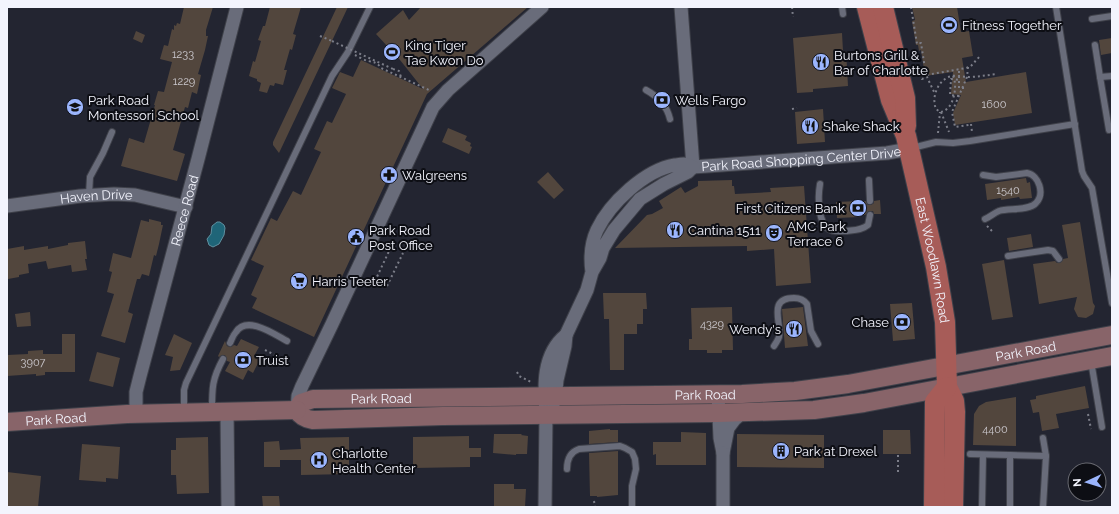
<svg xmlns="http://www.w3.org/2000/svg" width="1119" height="514" viewBox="0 0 1119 514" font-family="Raleway,sans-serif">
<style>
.water{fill:#1f6578;stroke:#5f90a0}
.building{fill:#52463d}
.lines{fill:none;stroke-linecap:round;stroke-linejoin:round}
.lane-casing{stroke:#3f414a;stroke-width:8}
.street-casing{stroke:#3f414a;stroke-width:15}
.secondary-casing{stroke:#3f414a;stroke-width:20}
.primary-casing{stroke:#3f414a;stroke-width:22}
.path{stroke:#7c7e89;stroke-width:2;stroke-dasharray:2 3;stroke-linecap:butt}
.lane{stroke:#696c7a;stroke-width:6}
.street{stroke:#696c7a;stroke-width:13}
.secondary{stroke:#886469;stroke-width:18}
.primary{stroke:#a75c58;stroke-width:20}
.path-bridge{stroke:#7c7e89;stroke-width:2;stroke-dasharray:2 3;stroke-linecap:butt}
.labels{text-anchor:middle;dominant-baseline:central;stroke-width:4;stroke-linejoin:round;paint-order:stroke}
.number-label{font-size:11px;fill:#cbc8cd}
.poi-label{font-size:13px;fill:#f3f4fd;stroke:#0d0e14;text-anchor:start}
.street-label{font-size:13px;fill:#f3f4fd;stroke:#0d0e14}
</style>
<rect width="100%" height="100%" fill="#232531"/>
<polygon class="water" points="217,222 220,222 224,225 225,228 224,235 219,244 213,247 209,245 207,239 211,234 212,226"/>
<g class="building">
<polygon points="184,7 213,7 206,30 206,36 208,36 205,50 198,74 201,75 197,94 192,92 188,108 185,107 173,150 185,154 177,181 121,166 129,138 144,143 155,105 154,105 158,91 164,92 172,62 160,59 164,45 168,46 172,29 174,30 174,25 176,26 177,23 180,24"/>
<polygon points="270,7 301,7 293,34 296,35 292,50 290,49 284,70 287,70 283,85 275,83 274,86 270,85 267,93 259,91 261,83 257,81 257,79 249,76 253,61 255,62 261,41 258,40 263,26 265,26"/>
<polygon points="337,7 348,7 279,153 273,145 273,142"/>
<polygon points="421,7 528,7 427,94 314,337 252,308 257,298 251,295 264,266 251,260 271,218 277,221 293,191 301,195 321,152 314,149 327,121 332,123 346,94 332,88 340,72 353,77 361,60 423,89 400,60 376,34 403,10 409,20"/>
<polygon points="912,7 957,7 961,32 969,31 973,56 962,58 966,82 1026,72 1032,113 955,125 953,113 961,95 951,94 953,72 925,76 921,50 919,51 918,45 916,45 912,21 915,20"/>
<polygon points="136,31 145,35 142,43 133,39"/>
<polygon points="842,33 843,51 846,51 848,86 813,89 813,92 797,93 793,38"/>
<polygon points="1112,38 1112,53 1101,55 1099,40"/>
<polygon points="823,109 825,142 797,144 795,112"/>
<polygon points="448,128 467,136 465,140 471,143 470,146 472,147 469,154 442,142"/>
<polygon points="548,172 564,190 554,199 537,182"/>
<polygon points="1026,178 1027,183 1030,182 1032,198 1020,199 1019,197 1001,200 1001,198 987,200 985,184"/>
<polygon points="732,180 732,186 734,186 735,194 771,192 770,188 804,186 811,283 776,286 774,249 747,251 747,246 615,248 647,215 652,214 663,208 659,201 681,187 685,193 698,186 698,181"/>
<polygon points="880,200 881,214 874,214 873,211 869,211 865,215 860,215 860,217 837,218 836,202 859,201 860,202 866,201 868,205 871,205 874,203 874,201"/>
<polygon points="149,219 161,222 161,225 163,225 159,244 156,256 154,255 149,276 142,274 140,279 137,279 128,312 133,314 125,343 101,336 114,294 107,292 112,272 109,271 113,253 131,258 141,220 149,222"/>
<polygon points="1080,222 1093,303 1095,306 1093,314 1086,318 1078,317 1074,309 1077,297 1039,304 1033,264 1055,261 1057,263 1060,263 1063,259 1068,258 1062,225"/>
<polygon points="1031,234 1033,247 1009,251 1007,238"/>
<polygon points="85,241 87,259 85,259 87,270 72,272 71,265 48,269 46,261 28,264 29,273 19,275 19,277 8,279 7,269 7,249 24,246 24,250 48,246 48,249 68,245 68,243"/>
<polygon points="1004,260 1013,317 992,320 982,264"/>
<polygon points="603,293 646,293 647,309 643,309 643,324 637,324 637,334 624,334 624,370 610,370 609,319 604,319"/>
<polygon points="912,303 915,339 893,341 890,304"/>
<polygon points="732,307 733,350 722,350 722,353 707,353 707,350 689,350 689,339 692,339 691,308"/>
<polygon points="803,307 808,346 785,348 782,309"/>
<polygon points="30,312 31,326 17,327 15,314"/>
<polygon points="62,334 75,334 75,372 45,372 45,375 36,376 36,374 7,376 7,355 28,354 28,351 43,350 43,354 62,354"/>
<polygon points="174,334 192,343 180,370 170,371 173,357 165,355"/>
<polygon points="241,339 259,347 254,356 260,359 253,373 248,370 243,380 225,371 230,362 227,361 225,355 222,355 219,357 218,356 225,341 227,346 231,347 234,345 237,346"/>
<polygon points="97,352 120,358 113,387 89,381"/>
<polygon points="1085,386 1089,408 1056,414 1059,428 1042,431 1039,412 1033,413 1030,400 1036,399 1036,396"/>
<polygon points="1016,397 1016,446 973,445 974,414 979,406 986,402"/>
<polygon points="610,429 610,430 618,430 618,442 589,444 589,431"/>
<polygon points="883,430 910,430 911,454 883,454"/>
<polygon points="681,432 706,433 706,465 656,465 656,454 653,455 653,442 681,442"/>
<polygon points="494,434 522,434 521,435 528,436 527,454 516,454 516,455 493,453"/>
<polygon points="737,434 824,435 824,468 737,467"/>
<polygon points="469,436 469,448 481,448 481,457 470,457 470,467 413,468 413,437"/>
<polygon points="208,437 209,493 177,494 176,475 171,475 171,450 176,450 176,438"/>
<polygon points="349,437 349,474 301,475 301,460 280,460 280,467 264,467 264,442 279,441 280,450 301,449 300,438"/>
<polygon points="82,444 120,447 118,479 106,478 106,482 79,480"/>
<polygon points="618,451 618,495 597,497 597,496 590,496 589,453"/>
<polygon points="7,472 41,476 38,507 7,507"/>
<polygon points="494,484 514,484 514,489 526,489 525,507 494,507"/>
<polygon points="262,496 279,496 280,507 263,507"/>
</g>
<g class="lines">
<defs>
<g id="lane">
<polyline points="842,7 843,14"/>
<polyline points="1056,7 1082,171 1084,176 1092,188 1112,303"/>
<polyline points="1092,19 1112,16"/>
<polyline points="1095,45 1100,77"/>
<path d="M646 90C657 96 667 106 670 119"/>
<polyline points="1109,130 1100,77 1112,76"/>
<polyline points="912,148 936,142 953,143 970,141 1075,124"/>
<path d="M983 175 996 177 1027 173C1039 175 1045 194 1036 203 1029 211 1009 208 999 211 994 213 990 217 985 219"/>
<polyline points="869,180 870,201"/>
<path d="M820 184C818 196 817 225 831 230 836 232 842 231 847 231 855 230 862 230 868 225L870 215"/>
<polyline points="89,195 90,177 103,153 112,132"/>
<polyline points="1008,256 1048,250 1053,251 1059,259"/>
<path d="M230 343C232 339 233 335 236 332 247 315 274 334 287 341"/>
<path d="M774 346C776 343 778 340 779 337 782 323 767 298 794 298 799 298 804 300 807 304L811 331 818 344"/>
<polyline points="1091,361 1102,427"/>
<polyline points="184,410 184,390 186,383 332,76 348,52 370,7"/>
<path d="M212 411C212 388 212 379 223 359"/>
<polyline points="1043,438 1046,456"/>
<polyline points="970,454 1010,455 1010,507"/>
<polyline points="1010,455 1046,456 1043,507"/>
<path d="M567 469C567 460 570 452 579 449L620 446 625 448 632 452 635 459 636 469 632 486V507"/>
<polyline points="982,507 983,455"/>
</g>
<g id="street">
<path id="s1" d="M681 7 693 167 887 153 909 149"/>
<path id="s2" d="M7 206 80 196 114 194 135 195 186 207"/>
<path d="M566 335 587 290 592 272 600 258 603 248 614 230 640 199 664 184 688 172 693 167C687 163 682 164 675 165 645 170 610 203 597 230 591 243 590 258 592 272"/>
<path d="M566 335 565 346 557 380 555 399 552 407 546 414C544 387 542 354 566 335Z"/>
<polyline points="718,394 720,438 723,453 728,428 734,420 743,412"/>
<polyline points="227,411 228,507"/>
<polyline points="297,411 298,396 302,386 332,324 433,107 448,90 542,7"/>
<path id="s3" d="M136 414V392L140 376 198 159 237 7"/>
<polyline points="545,507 546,414"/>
<polyline points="723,507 723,453"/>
</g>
<g id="secondary">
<path id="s4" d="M297 410 301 403 313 399 742 394 795 391 848 384 1112 335"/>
<path d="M297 410C301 417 306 419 313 420L443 416 718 413 814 410 864 403 1112 356"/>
<path id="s5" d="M7 422 127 414 297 410"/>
</g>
<g id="primary">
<path id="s6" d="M867 7 891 100 906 136 936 267 945 322 947 387 954 401 955 412 953 507"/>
<polyline points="883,7 905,98 906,126"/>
<polyline points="934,507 935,402 947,387"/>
</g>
</defs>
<use href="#lane" class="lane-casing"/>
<use href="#street" class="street-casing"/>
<use href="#secondary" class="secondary-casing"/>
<use href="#primary" class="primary-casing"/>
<g class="path">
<polyline points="792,7 793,17"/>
<polyline points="911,7 917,44 921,43 926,75 966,68 971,66 980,56"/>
<polyline points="961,24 977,21"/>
<polyline points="320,36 332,41"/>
<path d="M355 55C359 57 364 60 368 61 374 62 378 63 381 68L429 90"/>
<polyline points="968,67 967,77 952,112 955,127 969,125"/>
<polyline points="393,69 399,71 401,77"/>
<polyline points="913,70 917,69 922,79 927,77 935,94"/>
<path d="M953 76C958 85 954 111 940 112L936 109C931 97 938 79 952 76 957 75 963 77 968 77 978 77 987 75 997 74"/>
<polyline points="792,109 797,108"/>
<polyline points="941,112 949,132"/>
<polyline points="971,124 972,132"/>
<polyline points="840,130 856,128"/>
<polyline points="938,133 940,112"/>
<polyline points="987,226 992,231"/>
<polyline points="375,281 391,247"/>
<polyline points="387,286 403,253"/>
<polyline points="870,328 886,326"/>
<polyline points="265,350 279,357"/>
<polyline points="517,372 519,376 531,382"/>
<polyline points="1088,414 1091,429"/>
<polyline points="898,455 898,472"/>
<polyline points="594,501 595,507"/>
</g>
<use href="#lane" class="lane"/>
<use href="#street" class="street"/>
<use href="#secondary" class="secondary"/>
<use href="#primary" class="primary"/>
<g class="path-bridge">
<polyline points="332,41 393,69"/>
<polyline points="959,71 959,88 966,88"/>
<polyline points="959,96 950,95 951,79 959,80"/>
</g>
</g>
<defs>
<symbol id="stadium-disc" viewBox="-11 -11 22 22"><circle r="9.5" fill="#9bb5fd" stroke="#0d0e14"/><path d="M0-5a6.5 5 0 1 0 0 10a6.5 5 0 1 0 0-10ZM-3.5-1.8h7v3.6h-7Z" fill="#111"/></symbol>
<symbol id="restaurant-disc" viewBox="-11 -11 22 22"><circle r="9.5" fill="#9bb5fd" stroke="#0d0e14"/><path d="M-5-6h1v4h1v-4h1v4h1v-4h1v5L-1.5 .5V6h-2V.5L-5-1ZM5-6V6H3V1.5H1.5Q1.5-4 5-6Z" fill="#111"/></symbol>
<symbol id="bank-disc" viewBox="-11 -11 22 22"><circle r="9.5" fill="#9bb5fd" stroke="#0d0e14"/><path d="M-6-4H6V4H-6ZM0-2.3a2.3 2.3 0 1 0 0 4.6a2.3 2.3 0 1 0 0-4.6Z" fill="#111"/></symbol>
<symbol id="school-disc" viewBox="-11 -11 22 22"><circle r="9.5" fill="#9bb5fd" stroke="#0d0e14"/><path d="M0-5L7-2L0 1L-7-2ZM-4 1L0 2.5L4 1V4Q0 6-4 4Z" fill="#111"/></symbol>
<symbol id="pharmacy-disc" viewBox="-11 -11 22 22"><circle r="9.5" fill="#9bb5fd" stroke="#0d0e14"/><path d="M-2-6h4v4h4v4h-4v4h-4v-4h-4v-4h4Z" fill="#111"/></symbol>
<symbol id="theatre-disc" viewBox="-11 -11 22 22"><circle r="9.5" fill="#9bb5fd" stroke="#0d0e14"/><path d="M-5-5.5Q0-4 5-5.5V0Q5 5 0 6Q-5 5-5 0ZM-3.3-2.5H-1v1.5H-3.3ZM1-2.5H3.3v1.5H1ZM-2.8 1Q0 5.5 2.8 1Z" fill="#111"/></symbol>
<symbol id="civic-disc" viewBox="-11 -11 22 22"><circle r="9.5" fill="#9bb5fd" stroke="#0d0e14"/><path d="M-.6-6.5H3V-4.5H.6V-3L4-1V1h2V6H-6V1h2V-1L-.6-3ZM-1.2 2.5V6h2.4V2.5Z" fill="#111"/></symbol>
<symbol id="supermarket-disc" viewBox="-11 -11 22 22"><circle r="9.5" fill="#9bb5fd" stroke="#0d0e14"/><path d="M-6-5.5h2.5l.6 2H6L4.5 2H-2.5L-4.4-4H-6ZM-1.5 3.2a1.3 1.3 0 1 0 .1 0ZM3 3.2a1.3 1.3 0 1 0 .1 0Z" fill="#111"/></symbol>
<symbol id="building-disc" viewBox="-11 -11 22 22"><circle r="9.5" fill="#9bb5fd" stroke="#0d0e14"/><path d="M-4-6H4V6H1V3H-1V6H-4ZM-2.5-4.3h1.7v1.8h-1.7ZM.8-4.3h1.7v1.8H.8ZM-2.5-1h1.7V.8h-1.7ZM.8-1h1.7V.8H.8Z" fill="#111"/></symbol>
<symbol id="hospital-disc" viewBox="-11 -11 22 22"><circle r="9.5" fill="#9bb5fd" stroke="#0d0e14"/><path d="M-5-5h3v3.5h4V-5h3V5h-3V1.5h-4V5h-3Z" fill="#111"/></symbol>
</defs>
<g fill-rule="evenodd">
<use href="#stadium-disc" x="939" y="15" width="20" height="20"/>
<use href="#stadium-disc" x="382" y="42" width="20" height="20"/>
<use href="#restaurant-disc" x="811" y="52" width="20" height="20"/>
<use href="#bank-disc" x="652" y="90" width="20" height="20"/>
<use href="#school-disc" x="65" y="97" width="20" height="20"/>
<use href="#restaurant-disc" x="800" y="116" width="20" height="20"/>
<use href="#pharmacy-disc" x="379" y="165" width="20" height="20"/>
<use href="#bank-disc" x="848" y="198" width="20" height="20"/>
<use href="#restaurant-disc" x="665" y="220" width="20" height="20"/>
<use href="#theatre-disc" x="764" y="223" width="20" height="20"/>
<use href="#civic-disc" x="346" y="227" width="20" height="20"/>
<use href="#supermarket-disc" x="289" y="271" width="20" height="20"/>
<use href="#bank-disc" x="892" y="312" width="20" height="20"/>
<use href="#restaurant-disc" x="784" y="319" width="20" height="20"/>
<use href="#bank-disc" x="233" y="350" width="20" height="20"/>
<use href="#building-disc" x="771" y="441" width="20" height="20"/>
<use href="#hospital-disc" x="309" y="450" width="20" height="20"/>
</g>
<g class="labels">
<g class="number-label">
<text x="183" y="54">1233</text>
<text x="184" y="81">1229</text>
<text x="994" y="104">1600</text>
<text x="1008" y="190">1540</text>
<text x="712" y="324">4329</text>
<text x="33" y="362">3907</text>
<text x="995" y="429">4400</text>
</g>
<g class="poi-label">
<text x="962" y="25">Fitness Together</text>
<text x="405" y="45">King Tiger<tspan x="405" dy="15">Tae Kwon Do</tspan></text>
<text x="834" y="55">Burtons Grill &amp;<tspan x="834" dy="15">Bar of Charlotte</tspan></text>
<text x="88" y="100">Park Road<tspan x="88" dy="15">Montessori School</tspan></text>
<text x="675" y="100">Wells Fargo</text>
<text x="823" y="126">Shake Shack</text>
<text x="402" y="175">Walgreens</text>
<text x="845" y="208" text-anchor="end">First Citizens Bank</text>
<text x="787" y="226">AMC Park<tspan x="787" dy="15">Terrace 6</tspan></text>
<text x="369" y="230">Park Road<tspan x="369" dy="15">Post Office</tspan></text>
<text x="688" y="230">Cantina 1511</text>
<text x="312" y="281">Harris Teeter</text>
<text x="889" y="322" text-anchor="end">Chase</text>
<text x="781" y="329" text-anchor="end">Wendy's</text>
<text x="256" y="360">Truist</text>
<text x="794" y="451">Park at Drexel</text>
<text x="332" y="453">Charlotte<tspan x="332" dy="15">Health Center</tspan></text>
</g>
<g class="street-label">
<text stroke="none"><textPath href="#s1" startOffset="269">Park Road Shopping Center Drive</textPath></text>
<text stroke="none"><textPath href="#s2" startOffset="90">Haven Drive</textPath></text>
<text stroke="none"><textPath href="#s3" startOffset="210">Reece Road</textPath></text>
<text stroke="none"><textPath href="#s6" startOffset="262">East Woodlawn Road</textPath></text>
<text stroke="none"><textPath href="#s4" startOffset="737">Park Road</textPath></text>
<text stroke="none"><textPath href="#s4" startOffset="413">Park Road</textPath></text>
<text stroke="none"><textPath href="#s4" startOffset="89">Park Road</textPath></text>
<text stroke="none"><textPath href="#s5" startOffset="49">Park Road</textPath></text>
</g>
</g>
<rect width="1119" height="514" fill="none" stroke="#f3f4fd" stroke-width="16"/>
<g transform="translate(1087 482) rotate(266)"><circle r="19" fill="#0d0e14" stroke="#696a71"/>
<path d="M0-3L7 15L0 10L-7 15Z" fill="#9bb5fd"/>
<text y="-6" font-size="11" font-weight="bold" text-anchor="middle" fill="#f3f4fd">N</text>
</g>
</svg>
